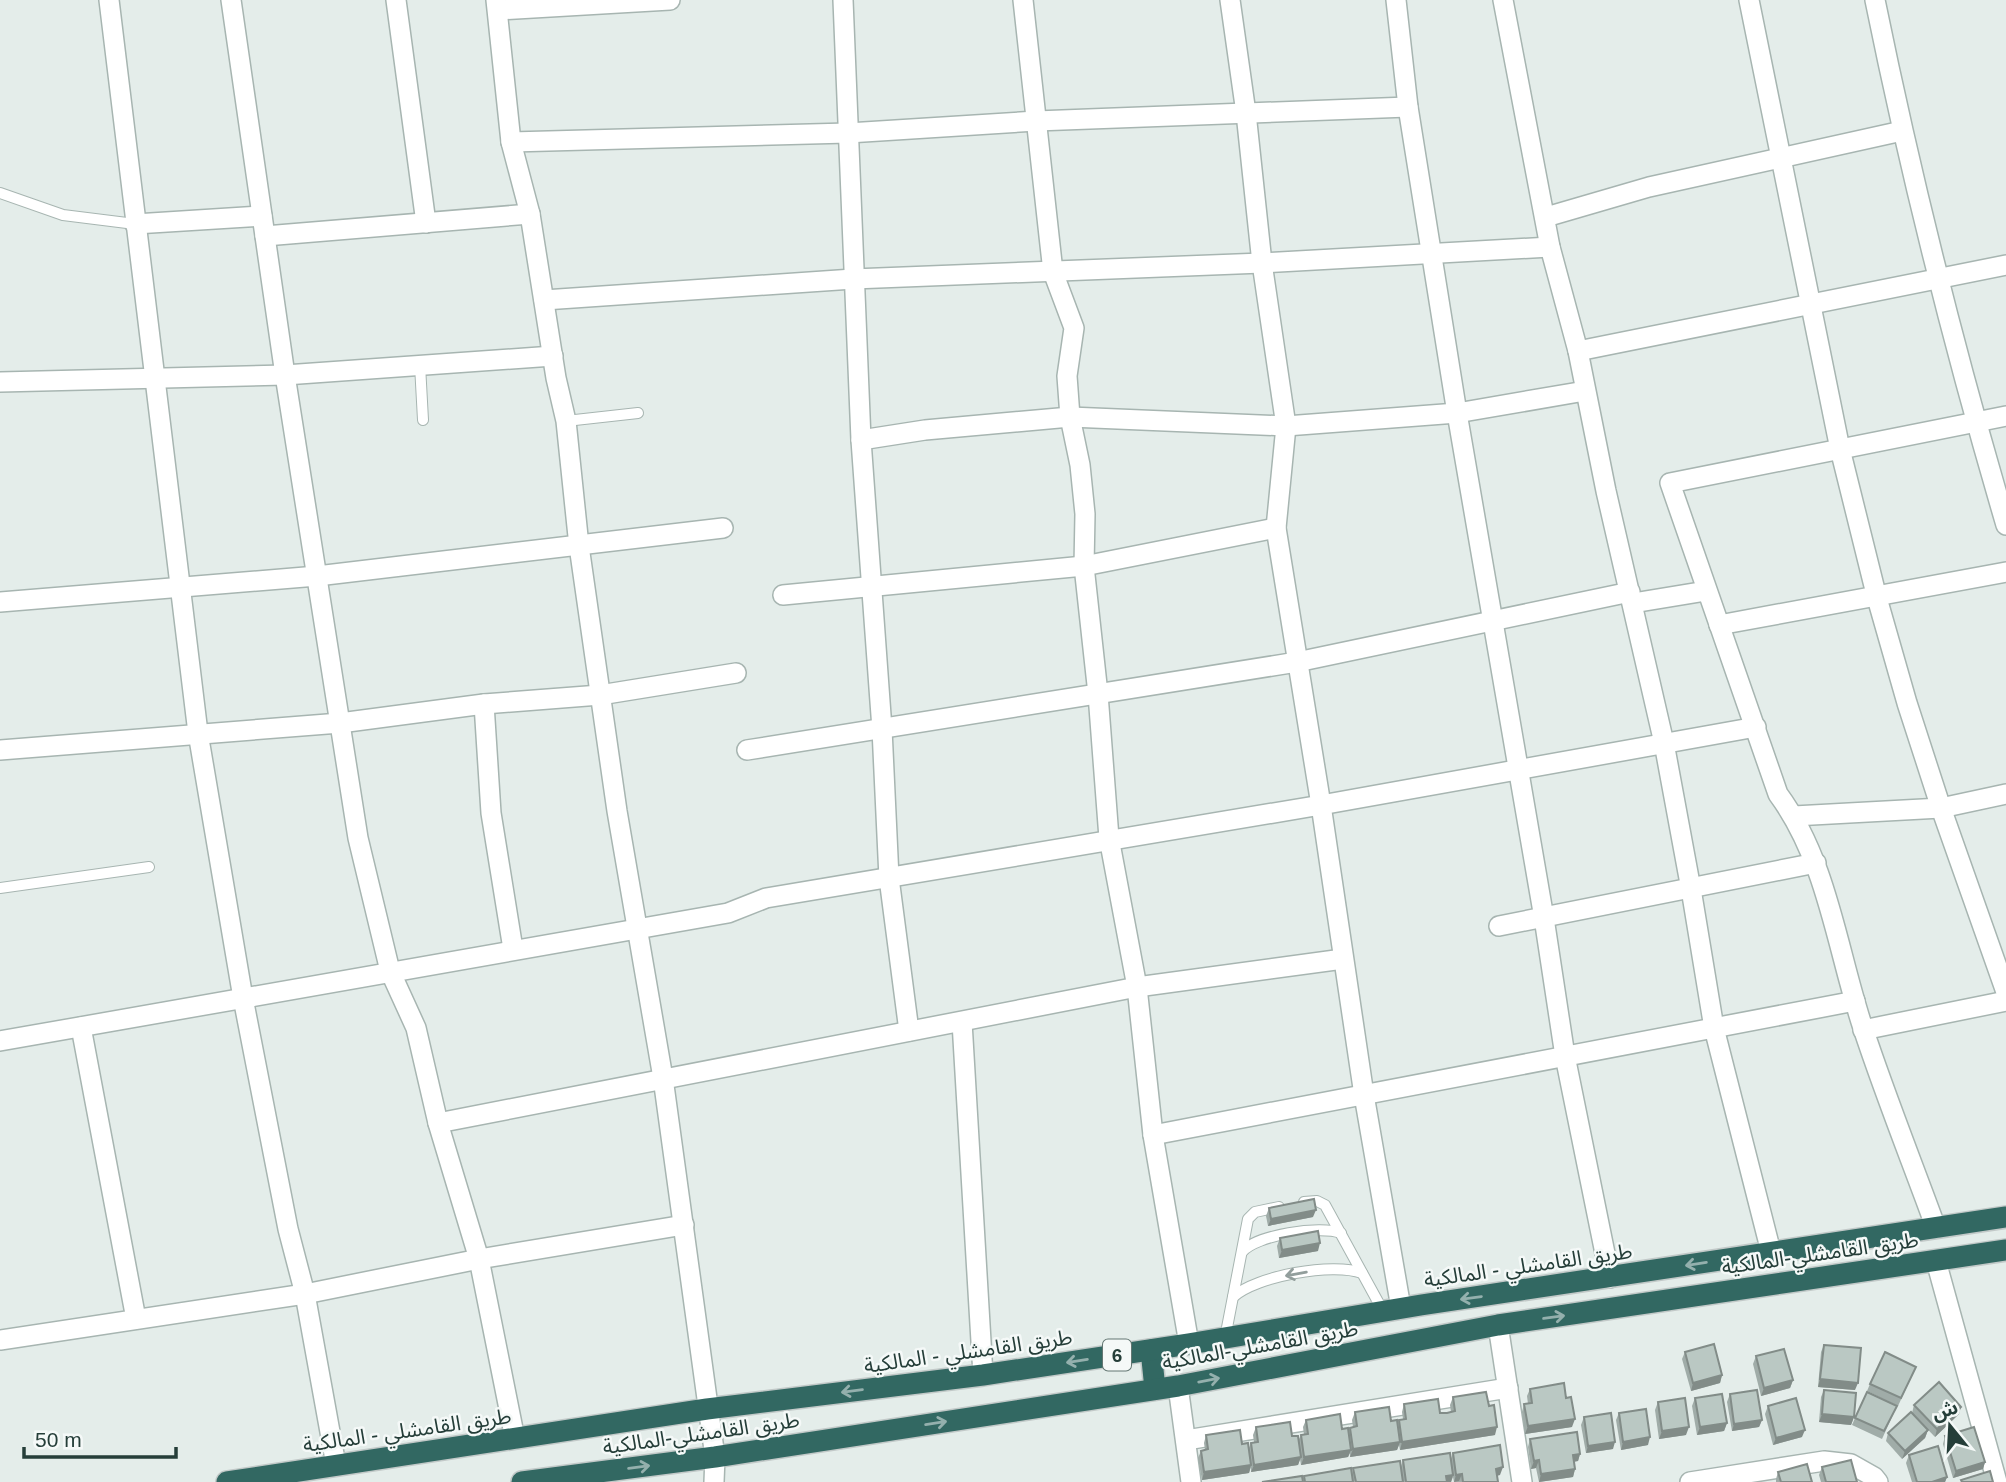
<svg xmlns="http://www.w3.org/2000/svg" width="2006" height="1482" viewBox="0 0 2006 1482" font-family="Helvetica,'Noto Sans Arabic',sans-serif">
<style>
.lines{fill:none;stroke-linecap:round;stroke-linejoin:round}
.lane-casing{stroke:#a7b5b1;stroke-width:12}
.street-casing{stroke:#a7b5b1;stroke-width:22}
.highway-casing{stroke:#c2c9c8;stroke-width:24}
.lane{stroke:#fff;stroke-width:10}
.street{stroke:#fff;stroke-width:19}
.highway{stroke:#326862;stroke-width:21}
.wall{fill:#a0aca8}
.shaded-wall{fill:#828c88}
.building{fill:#bac8c3;stroke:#828c88;stroke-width:2}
.oneway{stroke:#94b0ad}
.oneway2{stroke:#929e9c}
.labels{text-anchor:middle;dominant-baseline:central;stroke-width:5;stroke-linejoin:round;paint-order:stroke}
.shield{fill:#f5f9f8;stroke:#637672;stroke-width:2}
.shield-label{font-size:19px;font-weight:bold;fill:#253e39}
.street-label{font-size:21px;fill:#253e39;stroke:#f5f9f8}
</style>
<rect width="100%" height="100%" fill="#e4edea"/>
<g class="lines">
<defs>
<g id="lane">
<polyline points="0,193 63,215 135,224"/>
<polyline points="420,365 423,420"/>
<polyline points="566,421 638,413"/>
<polyline points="0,888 149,867"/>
<polyline points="1304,1202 1317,1201 1325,1205 1383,1311"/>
<path d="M1242 1252C1256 1235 1320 1225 1341 1233"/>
<path d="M1233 1297C1256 1276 1333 1262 1362 1273"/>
<polyline points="1225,1338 1248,1219 1255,1212 1279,1207"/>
</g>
<g id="street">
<polyline points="109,0 198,733 243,998 288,1229 305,1294 336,1465"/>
<polyline points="231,0 285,375 358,838 390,971 416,1028 438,1123 479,1259 515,1439"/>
<polyline points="396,0 426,223"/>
<polyline points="496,0 511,142 530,214 556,378 566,421 579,546 617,811 663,1078 715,1457 714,1482"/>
<polyline points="843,0 861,440 882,729 889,878 909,1031"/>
<polyline points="1023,0 1053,272 1074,328 1067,376 1070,417 1080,465 1085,514 1084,566 1098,694 1109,838 1137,987 1153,1135 1189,1344"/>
<polyline points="1230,0 1246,113 1262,263 1286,426 1276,528 1321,805 1364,1095 1401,1308"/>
<polyline points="1396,0 1408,107 1457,413 1544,918 1565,1056 1610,1278"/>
<polyline points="1503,0 1550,247 1578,351 1606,491 1664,743 1691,889 1714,1028 1771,1252"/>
<polyline points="1749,0 1840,449 1877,598 1907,703 1941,808 2006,992"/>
<path d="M1875 0C1911 177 1955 352 2006 525"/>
<polyline points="498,10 670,0"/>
<polyline points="511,142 848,133 1036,121 1408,107"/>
<polyline points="1546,217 1649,187 1902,131"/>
<polyline points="135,224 262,216"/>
<polyline points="265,236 530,214"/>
<polyline points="544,300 853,279 1262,263 1550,247"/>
<polyline points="1578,351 2006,265"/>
<polyline points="0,382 285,375 553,356"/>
<polyline points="861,440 925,430 1070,417 1286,426 1457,413 1585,391"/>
<polyline points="783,595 1084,566 1276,528"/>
<polyline points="0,602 317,576 723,528"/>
<polyline points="1633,603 1706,591"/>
<polyline points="1719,625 2006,572"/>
<polyline points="484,704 491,813 513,949"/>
<polyline points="0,750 340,723 484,704 600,695 736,673"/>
<polyline points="747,750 1297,662 1630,592"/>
<polyline points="1794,816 1941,808 2006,794"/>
<polyline points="1499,926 1816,863"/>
<polyline points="962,1022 983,1375"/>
<polyline points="81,1027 136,1319"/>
<polyline points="1863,1030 2006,1001"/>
<polyline points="0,1041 728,913 766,898 1321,805 1756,727"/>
<polyline points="438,1123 1137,987 1343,959"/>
<polyline points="1153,1135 1855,1001"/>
<path d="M1936 1228C1912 1162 1885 1095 1863 1028 1837 950 1828 862 1778 794L1670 483 2006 416"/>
<polyline points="1936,1261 1997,1482"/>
<polyline points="1498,1325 1522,1482"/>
<polyline points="0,1340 305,1294 479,1259 684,1225"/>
<polyline points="1178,1386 1191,1482"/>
<polyline points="1186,1440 1508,1388"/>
<polyline points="1690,1482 1824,1461 1851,1464 1874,1477 1878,1482"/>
</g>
<g id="highway">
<polyline points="1151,1350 1155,1389"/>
<polyline points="227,1482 707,1409 983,1375 1189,1344 1421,1305 2006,1217"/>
<polyline points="522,1482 715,1457 1178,1386 1498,1325 2006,1250"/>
</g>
</defs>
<use href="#lane" class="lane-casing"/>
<use href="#street" class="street-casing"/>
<use href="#highway" class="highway-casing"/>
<use href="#lane" class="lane"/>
<use href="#street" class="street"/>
<use href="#highway" class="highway"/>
</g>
<g class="wall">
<polygon points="1269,1208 1313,1217 1268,1226 1266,1216"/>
<polygon points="1280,1238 1318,1251 1279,1258 1277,1246"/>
<polygon points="1824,1345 1855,1390 1818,1387 1821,1352"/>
<polygon points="1685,1352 1722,1375 1720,1383 1691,1391 1682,1359"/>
<polygon points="1756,1356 1793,1380 1790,1388 1761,1396 1753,1364"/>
<polygon points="1916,1367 1898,1406 1867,1391 1870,1384"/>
<polygon points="1530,1389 1566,1398 1572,1427 1525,1434 1522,1412 1524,1404 1528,1404 1527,1396"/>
<polygon points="1824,1390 1854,1417 1851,1425 1819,1422 1821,1397"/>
<polygon points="1730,1394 1762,1420 1759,1427 1732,1431 1727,1402"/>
<polygon points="1453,1397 1495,1435 1400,1450 1399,1445 1397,1450 1350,1457 1350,1453 1348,1457 1301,1465 1300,1459 1298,1465 1251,1472 1251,1467 1249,1473 1202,1480 1198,1458 1201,1451 1205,1450 1204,1443 1206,1435 1242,1444 1249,1448 1251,1443 1254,1442 1253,1435 1256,1427 1292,1436 1298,1441 1301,1435 1304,1435 1303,1427 1306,1420 1342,1429 1348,1432 1350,1428 1353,1427 1352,1420 1355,1412 1391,1421 1397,1425 1399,1420 1403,1419 1402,1412 1404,1404 1440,1413 1451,1412 1450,1405"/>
<polygon points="1695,1398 1727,1423 1724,1431 1697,1435 1692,1406"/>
<polygon points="1658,1402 1686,1435 1659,1439 1655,1410"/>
<polygon points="1914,1405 1959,1414 1935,1437 1912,1413"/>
<polygon points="1768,1406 1802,1437 1773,1445 1765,1414"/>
<polygon points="1897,1406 1882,1439 1852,1425 1855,1418"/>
<polygon points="1619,1413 1648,1445 1621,1450 1616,1420"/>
<polygon points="1584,1417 1613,1449 1586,1453 1581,1425"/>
<polygon points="1928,1430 1925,1438 1902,1459 1886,1441 1888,1433"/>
<polygon points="1945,1436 1985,1462 1983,1469 1953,1478 1943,1444"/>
<polygon points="1530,1439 1580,1454 1578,1461 1574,1462 1575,1469 1573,1477 1539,1482 1536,1468 1531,1469 1528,1447"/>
<polygon points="1453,1453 1500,1475 1497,1476 1498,1482 1454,1482 1453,1477 1451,1482 1262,1482 1302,1481 1304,1476 1352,1473 1353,1468 1401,1467 1403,1460 1451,1459"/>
<polygon points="1909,1455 1947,1477 1945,1482 1912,1482 1906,1463"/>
<polygon points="1822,1467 1857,1482 1821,1482 1819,1475"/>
<polygon points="1778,1472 1812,1482 1776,1482 1776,1479"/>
</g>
<g class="shaded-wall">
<polygon points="1316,1210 1313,1217 1268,1226 1271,1219"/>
<polygon points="1320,1243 1318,1251 1279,1258 1282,1250"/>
<polygon points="1722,1375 1720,1383 1691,1391 1693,1383"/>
<polygon points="1820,1379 1858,1383 1855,1390 1818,1387"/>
<polygon points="1793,1380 1790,1388 1761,1396 1764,1388"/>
<polygon points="1961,1407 1959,1414 1935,1437 1937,1429"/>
<polygon points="1822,1414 1854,1417 1851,1425 1819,1422"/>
<polygon points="1575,1419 1572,1427 1525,1434 1528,1426"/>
<polygon points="1762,1420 1759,1427 1732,1431 1734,1424"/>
<polygon points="1727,1423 1724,1431 1697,1435 1700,1427"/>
<polygon points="1497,1427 1495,1435 1400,1450 1402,1442"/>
<polygon points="1689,1427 1686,1435 1659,1439 1662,1431"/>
<polygon points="1805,1430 1802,1437 1773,1445 1776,1438"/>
<polygon points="1928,1430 1925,1438 1902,1459 1905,1451"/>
<polygon points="1650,1437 1648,1445 1621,1450 1623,1442"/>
<polygon points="1400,1442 1397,1450 1350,1457 1353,1449"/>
<polygon points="1615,1442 1613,1449 1586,1453 1588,1446"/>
<polygon points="1351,1450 1348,1457 1301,1465 1304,1457"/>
<polygon points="1580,1454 1578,1461 1570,1462 1573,1455"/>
<polygon points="1301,1457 1298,1465 1251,1472 1254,1465"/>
<polygon points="1539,1460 1536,1468 1531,1469 1534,1461"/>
<polygon points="1985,1462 1983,1469 1953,1478 1956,1471"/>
<polygon points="1251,1465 1249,1473 1202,1480 1204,1472"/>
<polygon points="1503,1467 1500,1475 1493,1476 1496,1469"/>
<polygon points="1575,1469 1573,1477 1539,1482 1541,1474"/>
<polygon points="1462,1474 1459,1481 1454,1482 1456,1475"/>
<polygon points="1453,1475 1451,1482 1444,1482 1446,1476"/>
<polygon points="1947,1477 1945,1482 1932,1482"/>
</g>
<g class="building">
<polygon points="1314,1199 1316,1210 1271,1219 1269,1208"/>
<polygon points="1318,1231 1320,1243 1282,1250 1280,1238"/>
<polygon points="1714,1344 1722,1375 1693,1383 1685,1352"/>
<polygon points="1824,1345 1861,1348 1858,1383 1820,1379"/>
<polygon points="1784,1349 1793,1380 1764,1388 1756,1356"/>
<polygon points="1885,1352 1916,1367 1901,1398 1870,1384"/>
<polygon points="1939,1382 1961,1407 1937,1429 1914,1405"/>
<polygon points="1564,1383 1566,1398 1571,1397 1575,1419 1528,1426 1524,1404 1532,1403 1530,1389"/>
<polygon points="1757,1390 1762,1420 1734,1424 1730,1394"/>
<polygon points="1824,1390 1856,1393 1854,1417 1822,1414"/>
<polygon points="1486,1392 1489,1406 1494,1405 1497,1427 1402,1442 1399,1420 1406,1419 1404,1404 1438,1399 1440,1413 1447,1413 1455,1411 1453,1397"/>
<polygon points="1867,1392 1897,1406 1884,1431 1855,1418"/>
<polygon points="1722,1394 1727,1423 1700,1427 1695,1398"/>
<polygon points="1685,1398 1689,1427 1662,1431 1658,1402"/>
<polygon points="1796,1398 1805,1430 1776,1438 1768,1406"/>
<polygon points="1389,1407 1391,1421 1397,1420 1400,1442 1353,1449 1350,1428 1357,1426 1355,1412"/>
<polygon points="1646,1409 1650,1437 1623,1442 1619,1413"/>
<polygon points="1911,1412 1928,1430 1905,1451 1888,1433"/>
<polygon points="1611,1413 1615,1442 1588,1446 1584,1417"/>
<polygon points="1340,1414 1342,1429 1348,1428 1351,1450 1304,1457 1301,1435 1308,1434 1306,1420"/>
<polygon points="1290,1422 1292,1436 1298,1436 1301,1457 1254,1465 1251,1443 1258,1442 1256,1427"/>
<polygon points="1974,1427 1985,1462 1956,1471 1945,1436"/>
<polygon points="1240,1430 1242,1444 1248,1443 1251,1465 1204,1472 1201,1451 1208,1449 1206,1435"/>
<polygon points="1577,1432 1580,1454 1573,1455 1575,1469 1541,1474 1539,1460 1534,1461 1530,1439"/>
<polygon points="1500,1445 1503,1467 1496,1469 1498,1482 1463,1482 1462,1474 1456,1475 1453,1453"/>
<polygon points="1938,1446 1947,1477 1932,1482 1917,1482 1909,1455"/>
<polygon points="1450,1453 1453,1475 1446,1476 1447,1482 1406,1482 1403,1460"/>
<polygon points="1851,1460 1857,1482 1826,1482 1822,1467"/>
<polygon points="1400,1461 1403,1482 1356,1482 1353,1468"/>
<polygon points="1807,1464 1812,1482 1781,1482 1778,1472"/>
<polygon points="1351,1468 1353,1482 1305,1482 1304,1476"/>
<polygon points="1990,1471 1993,1482 1962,1482 1961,1480"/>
<polygon points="1302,1476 1303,1482 1262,1482"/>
</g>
<defs><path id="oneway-shaft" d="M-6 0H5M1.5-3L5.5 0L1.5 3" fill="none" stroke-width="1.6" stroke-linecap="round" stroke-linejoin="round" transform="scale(1.75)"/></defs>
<g class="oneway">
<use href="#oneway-shaft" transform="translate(1696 1264) rotate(171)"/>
<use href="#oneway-shaft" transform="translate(1471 1298) rotate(172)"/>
<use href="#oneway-shaft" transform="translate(1554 1317) rotate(-8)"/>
<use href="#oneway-shaft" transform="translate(1077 1361) rotate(171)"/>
<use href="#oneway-shaft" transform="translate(1209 1380) rotate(-11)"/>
<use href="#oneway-shaft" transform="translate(852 1391) rotate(173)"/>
<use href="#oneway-shaft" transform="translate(936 1423) rotate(-9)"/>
<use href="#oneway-shaft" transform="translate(639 1467) rotate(-7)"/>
</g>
<use class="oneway2" href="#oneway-shaft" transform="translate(1296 1274) rotate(170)"/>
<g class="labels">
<rect class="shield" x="1103" y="1339.5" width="28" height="31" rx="5"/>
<g class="shield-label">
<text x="1117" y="1355">6</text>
</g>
<g class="street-label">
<text transform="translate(1820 1253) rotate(-8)">طريق القامشلي-المالكية</text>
<text transform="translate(1528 1265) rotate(-8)">طريق القامشلي - المالكية</text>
<text transform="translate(1260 1345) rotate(-10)">طريق القامشلي-المالكية</text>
<text transform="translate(968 1351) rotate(-8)">طريق القامشلي - المالكية</text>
<text transform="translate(407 1430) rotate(-8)">طريق القامشلي - المالكية</text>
<text transform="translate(701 1433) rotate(-8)">طريق القامشلي-المالكية</text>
</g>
</g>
<g transform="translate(1950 1426) rotate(342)" stroke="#f5f9f8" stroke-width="5" paint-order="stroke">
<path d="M0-5L12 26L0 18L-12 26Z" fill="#253e39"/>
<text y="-10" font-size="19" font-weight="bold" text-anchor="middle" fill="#253e39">ش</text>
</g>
<path d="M24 1447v10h152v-10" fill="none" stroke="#253e39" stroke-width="3.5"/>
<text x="35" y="1447" font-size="21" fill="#253e39" stroke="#f5f9f8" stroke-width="5" paint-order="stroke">50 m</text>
</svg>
